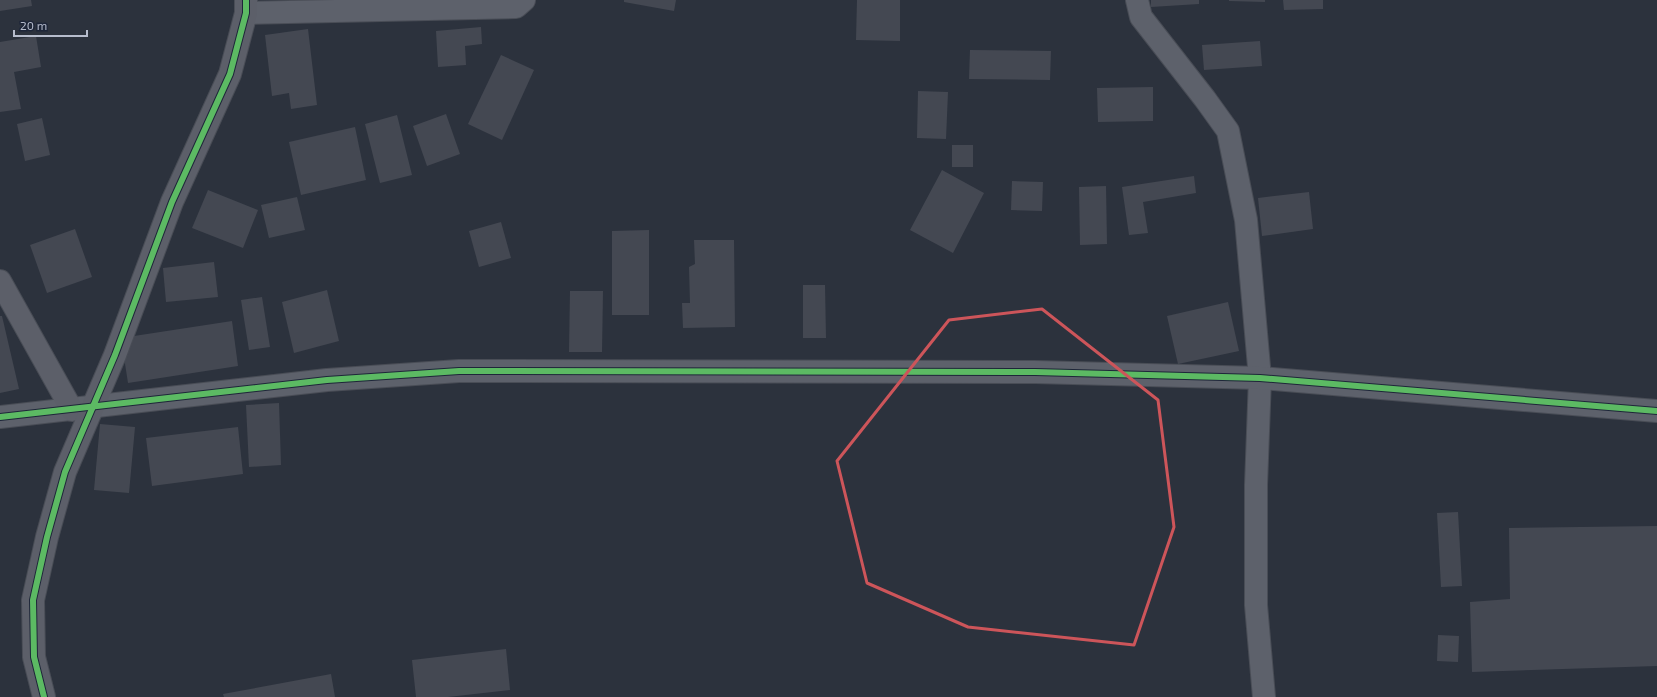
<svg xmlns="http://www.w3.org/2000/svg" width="1657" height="697" viewBox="0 0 1657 697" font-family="'Exo 2',sans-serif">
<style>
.building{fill:#444852}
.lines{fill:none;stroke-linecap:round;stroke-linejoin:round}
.street-casing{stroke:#494d56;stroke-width:24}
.secondary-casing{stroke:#494d56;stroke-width:24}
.street{stroke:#5d616b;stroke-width:22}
.secondary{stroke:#5c5f69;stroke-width:22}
.cycleway-casing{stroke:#1e2639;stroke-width:8}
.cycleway{stroke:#5cba63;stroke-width:6}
.marked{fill:none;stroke:#cd555a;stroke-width:3;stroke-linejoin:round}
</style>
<rect width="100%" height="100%" fill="#2c323d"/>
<g class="building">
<polygon points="0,0 31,0 32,6 0,11"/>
<polygon points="624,0 676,0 674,11 624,2"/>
<polygon points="857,0 900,0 900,41 856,40"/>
<polygon points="1151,0 1199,0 1199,4 1151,7"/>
<polygon points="1229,0 1265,0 1265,2 1229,1"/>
<polygon points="1283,0 1323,0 1323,9 1284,10"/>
<polygon points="481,27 482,44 465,46 466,65 438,67 436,31"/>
<polygon points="308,29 317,105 291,109 289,93 272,96 265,35"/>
<polygon points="36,36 41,67 14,72 21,109 0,112 0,42"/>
<polygon points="1260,41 1262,66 1204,70 1202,45"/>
<polygon points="970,50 1051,51 1050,80 969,79"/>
<polygon points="501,55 534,70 502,140 468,124"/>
<polygon points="1153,87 1153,121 1098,122 1097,88"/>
<polygon points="918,91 948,92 946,139 917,138"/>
<polygon points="446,114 460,154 427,166 413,126"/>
<polygon points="397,115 412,175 380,183 365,124"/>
<polygon points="42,118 50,155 25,161 17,124"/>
<polygon points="355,127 366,180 301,195 289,142"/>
<rect x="952" y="145" width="21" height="22"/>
<polygon points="942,170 984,193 953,253 910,230"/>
<polygon points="1194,176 1196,193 1143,202 1148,233 1129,235 1122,187"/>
<polygon points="1012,181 1043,182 1042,211 1011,210"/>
<polygon points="1106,186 1107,244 1080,245 1079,187"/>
<polygon points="208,190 258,210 243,248 192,228"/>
<polygon points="1309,192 1313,229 1262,236 1258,198"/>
<polygon points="297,197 305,230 269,238 261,205"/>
<polygon points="501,222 511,258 479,267 469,231"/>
<polygon points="75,229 92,277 47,293 30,245"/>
<polygon points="649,230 649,315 612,315 612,231"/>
<polygon points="694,240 734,240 735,327 683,328 682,303 690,303 689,267 695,264"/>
<polygon points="214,262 218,297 166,302 163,268"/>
<polygon points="803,285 825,285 826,338 803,338"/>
<polygon points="327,290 339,341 294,353 282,302"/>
<polygon points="570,291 603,291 602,352 569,352"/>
<polygon points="262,297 270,347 249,350 241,300"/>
<polygon points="1228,302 1239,351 1178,364 1167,316"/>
<polygon points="0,316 2,316 19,389 0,393"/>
<polygon points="232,321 238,366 128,383 121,338"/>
<polygon points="279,403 281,465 249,467 246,405"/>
<polygon points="100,424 135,427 129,493 94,490"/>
<polygon points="238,427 243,474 152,486 146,438"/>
<polygon points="1458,512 1462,586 1441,587 1437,513"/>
<polygon points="1657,526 1657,666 1472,672 1470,602 1510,599 1509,528"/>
<polygon points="1438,635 1459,636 1458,662 1437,661"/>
<polygon points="506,649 510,690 448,697 416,697 412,660"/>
<polygon points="331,674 335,697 224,697 223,694"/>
</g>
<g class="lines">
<defs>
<g id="street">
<polyline points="1137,0 1141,17 1205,99 1228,131 1246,220 1260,378 1256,485 1256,605 1264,697"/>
<polyline points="246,13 516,7 524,0"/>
<polyline points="0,417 327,380 459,371 1035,372 1260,378 1657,411"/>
</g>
<g id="secondary">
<polyline points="0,281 72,410"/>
<polyline points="44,697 34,657 33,600 47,537 65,472 115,355 172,202 230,74 246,13 246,0"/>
</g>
</defs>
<use href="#street" class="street-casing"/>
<use href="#secondary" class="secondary-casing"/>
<use href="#street" class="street"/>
<use href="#secondary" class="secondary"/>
<defs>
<g id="cycleway">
<polyline points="0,417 327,380 459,371 1035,372 1260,378 1657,411"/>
<polyline points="44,697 34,657 33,600 47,537 65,472 115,355 172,202 230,74 246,13 246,0"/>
</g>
</defs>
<use href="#cycleway" class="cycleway-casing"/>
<use href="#cycleway" class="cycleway"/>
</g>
<path class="marked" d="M1042 309 1158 400 1174 527 1134 645 968 627 867 583 837 461 949 320Z"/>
<path d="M14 30v6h73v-6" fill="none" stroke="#b7bdcd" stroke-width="2"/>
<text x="20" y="30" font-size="12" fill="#b7bdcd" stroke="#1e2639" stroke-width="3" paint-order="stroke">20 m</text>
</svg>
